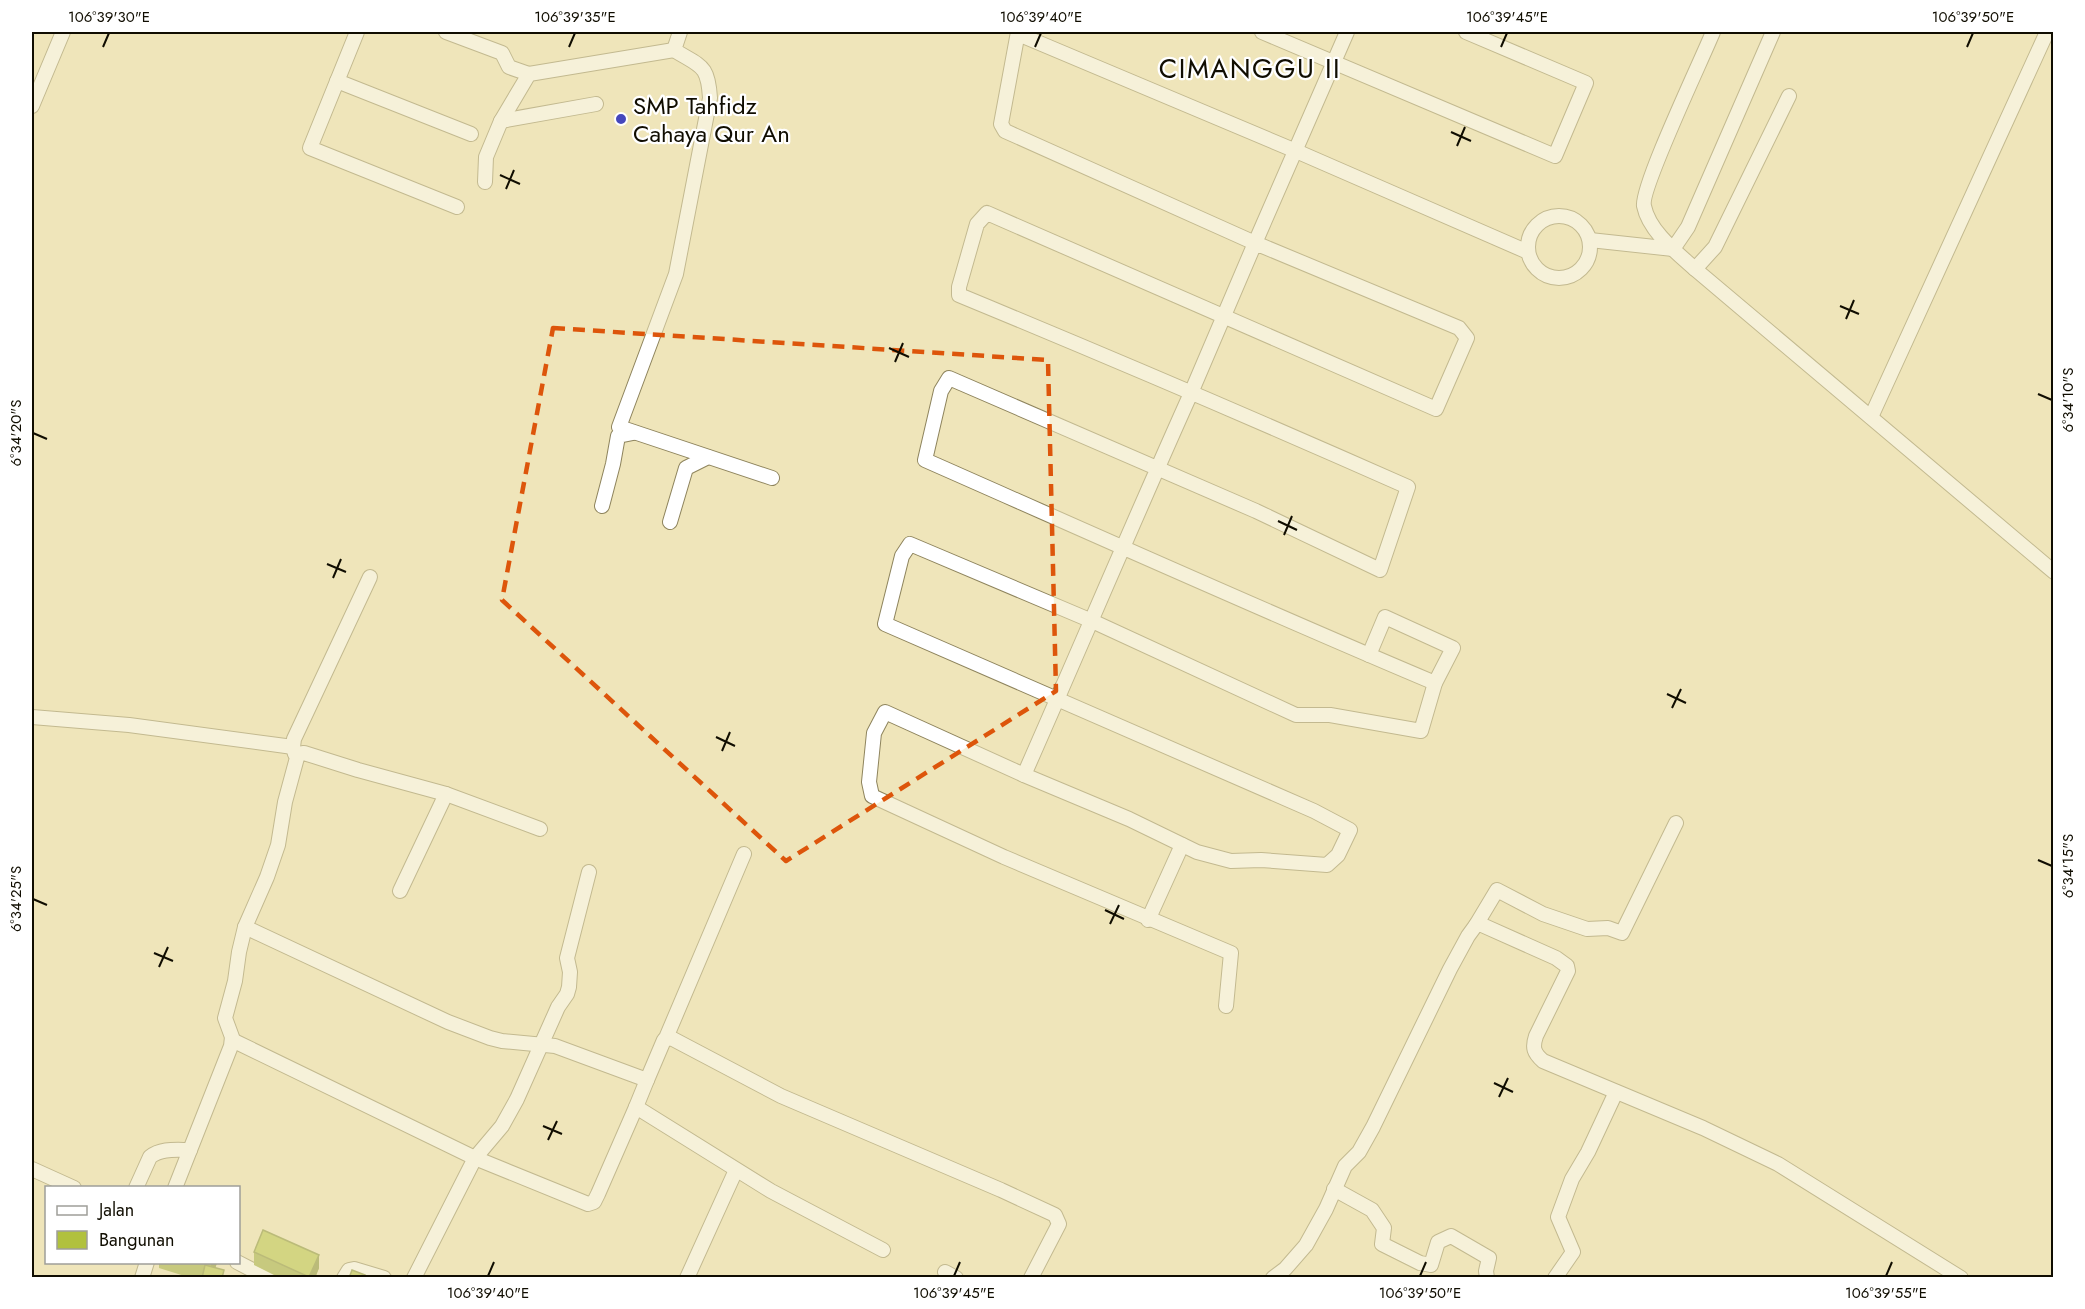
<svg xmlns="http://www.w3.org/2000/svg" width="2085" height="1309" viewBox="0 0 2085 1309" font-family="Jost,sans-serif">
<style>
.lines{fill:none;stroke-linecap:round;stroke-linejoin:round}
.street-casing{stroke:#8e845d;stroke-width:16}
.street{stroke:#fff;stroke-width:14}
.wall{fill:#98a635}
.shaded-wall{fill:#7c872b}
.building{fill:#b1c13e;stroke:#7c872b;stroke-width:1.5}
.marked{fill:none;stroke:#dd550b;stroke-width:4.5;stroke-dasharray:12 8;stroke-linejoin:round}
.ticks{fill:none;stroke:#100d01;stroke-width:2}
.poi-dot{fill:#4547bc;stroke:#fff;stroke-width:2}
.labels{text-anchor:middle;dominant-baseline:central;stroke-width:4.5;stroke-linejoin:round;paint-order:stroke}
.poi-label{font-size:24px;fill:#100d01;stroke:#fff;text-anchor:start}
.quarter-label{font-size:27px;letter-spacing:1.5px;fill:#100d01;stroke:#fff}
.neatline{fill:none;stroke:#100d01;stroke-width:2}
.ticks-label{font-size:15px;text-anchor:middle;fill:#100d01}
</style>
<rect width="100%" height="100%" fill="#efe5ba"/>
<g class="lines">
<defs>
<g id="street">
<polyline points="357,32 310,148 457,207"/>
<polyline points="446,32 502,53 509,67 529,74"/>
<path d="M680 32 674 50C701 67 708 64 710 98L676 274 619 427 772 478"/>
<polyline points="1018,32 1001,124 1005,131 1255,243 1347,32"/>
<polyline points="1262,32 1555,156 1586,83 1466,32"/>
<path d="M1713 32C1703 57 1640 189 1644 206 1649 231 1676 252 1695 269L2054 572"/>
<polyline points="1018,34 1296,151 1528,252"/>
<polyline points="337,81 471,134"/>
<polyline points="32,106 63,32"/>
<polyline points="501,121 596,104"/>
<polyline points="485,182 486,157 501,121 529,74 674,50"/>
<circle cx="1559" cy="247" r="31"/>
<polyline points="1590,240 1673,249 1688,227 1773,32"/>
<polyline points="1695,269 1715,247 1789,96"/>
<polyline points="1871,417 2047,32"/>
<polyline points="602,506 613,464 618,436 633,433"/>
<polyline points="670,522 686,468 708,457"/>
<polyline points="32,717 129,725 293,747"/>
<polyline points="295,754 293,747 294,739 370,577"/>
<path d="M1024 775C1080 648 1134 520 1191 393L1255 243 1459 328 1467 338 1436 409 987 213 977 224 959 287V295C1109 357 1259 421 1408 487L1380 570 1256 511 949 378 941 391 925 460C1095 535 1264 611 1435 683"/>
<polyline points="400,891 446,794"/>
<polyline points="1148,920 1182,845"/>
<polyline points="1476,925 1497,890 1543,914 1587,929 1608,928 1622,933 1676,823"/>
<polyline points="245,927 448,1022 490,1038 502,1041 555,1046 647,1080 636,1107 771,1191 883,1250"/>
<polyline points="1226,1006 1231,953 1004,857 872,796 869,782 874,733 885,712 1024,775 1129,819 1197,852 1231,861 1261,860 1327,865 1338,855 1350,830 1314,811 885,624 902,556 910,544 1092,621 1296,715 1330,715 1421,731 1435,683 1453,648 1385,617 1369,655"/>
<polyline points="666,1038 744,854"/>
<polyline points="232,1040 475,1158 588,1204 594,1202 598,1194 636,1107"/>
<polyline points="647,1080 664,1040 671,1038 781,1096 1001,1190 1055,1215 1059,1224 1031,1278"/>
<polyline points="32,1169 74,1188"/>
<path d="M136 1188 150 1157C161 1148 176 1150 190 1150"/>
<polyline points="175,1188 231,1046 232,1037 225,1018 235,981 239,952 245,927 267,877 278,845 285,802 298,754 304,753 358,770 446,794 540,829"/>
<polyline points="1334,1189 1372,1210 1384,1228 1382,1244 1420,1263 1431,1265 1438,1242 1451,1236 1489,1258 1486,1271 1487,1278"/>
<polyline points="237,1262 268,1278"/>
<polyline points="945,1272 956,1278"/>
<polyline points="142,1278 147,1262"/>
<polyline points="344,1278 349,1270 354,1269 384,1278"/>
<polyline points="414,1278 475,1158 502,1126 517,1099 558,1007 567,994 569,987 570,972 567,958 589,872"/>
<polyline points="687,1278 736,1170"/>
<path d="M1273 1278 1285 1269 1306 1245 1326 1209 1345 1166 1359 1152 1373 1127 1450 969 1468 936 1476 925H1482L1556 958 1567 966 1568 971 1536 1036C1532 1048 1534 1053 1543 1061L1703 1128 1778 1164 1961 1278"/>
<polyline points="1555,1278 1573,1252 1558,1217 1572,1179 1588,1152 1616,1092"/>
</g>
</defs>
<use href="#street" class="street-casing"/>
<use href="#street" class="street"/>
</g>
<g class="wall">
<polygon points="254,1252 319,1268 315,1278 280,1278 254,1265"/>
<polygon points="159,1263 217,1263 215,1268 224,1278 191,1278 159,1268"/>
</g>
<g class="shaded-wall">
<polygon points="319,1255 319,1268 315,1278 309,1278"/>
<polygon points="211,1263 217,1263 212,1278 210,1278"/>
</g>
<g class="building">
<polygon points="263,1230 319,1255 309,1277 254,1252"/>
<polygon points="205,1265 224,1270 222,1278 202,1278"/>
<polygon points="352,1270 365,1275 364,1278 349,1278"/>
</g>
<path d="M0 0H2085V1309H0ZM553 328 1048 360 1056 691 786 861 502 600Z" fill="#efe5ba" fill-opacity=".55" fill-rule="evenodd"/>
<path class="marked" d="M553 328 1048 360 1056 691 786 861 502 600Z"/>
<path class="ticks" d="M103 47 109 33M569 47 575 33M1035 47 1041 33M1501 47 1507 33M1967 47 1973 33M1451 132 1471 141M1457 146 1465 127M500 175 520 184M506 189 514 170M1840 306 1859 314M1846 319 1854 300M889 348 909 357M895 362 903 343M2038 394 2052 400M33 433 47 439M1278 521 1297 530M1284 535 1292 516M327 564 346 572M333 578 341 559M1667 694 1686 703M1672 708 1681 689M716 737 735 746M722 751 730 732M2038 860 2052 866M33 899 47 905M1105 910 1124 919M1110 924 1119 905M154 953 173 961M159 967 168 947M1494 1083 1513 1092M1499 1097 1508 1078M543 1126 562 1134M548 1140 557 1121M488 1276 494 1262M954 1276 960 1262M1420 1276 1426 1262M1886 1276 1892 1262"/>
<circle class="poi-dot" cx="621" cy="119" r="6"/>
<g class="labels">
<g class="poi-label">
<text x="633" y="105">SMP Tahfidz<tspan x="633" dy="28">Cahaya Qur An</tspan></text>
</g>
<g class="quarter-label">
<text x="1250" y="68">CIMANGGU II</text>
</g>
</g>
<rect width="2085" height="1309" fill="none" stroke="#ffffff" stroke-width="66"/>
<rect x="45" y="1186" width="195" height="78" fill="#ffffff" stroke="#9f9e99" stroke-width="1.5"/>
<rect x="57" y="1206" width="30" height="9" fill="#ffffff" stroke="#9f9e99" stroke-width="1.5"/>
<text x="99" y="1216" font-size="18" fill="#100d01">Jalan</text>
<rect x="57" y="1231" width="30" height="18" fill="#b1c13e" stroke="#9f9e99" stroke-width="1.5"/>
<text x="99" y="1246" font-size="18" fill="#100d01">Bangunan</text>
<rect x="33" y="33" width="2019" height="1243" class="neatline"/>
<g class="ticks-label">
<text x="109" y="22">106°39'30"E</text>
<text x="575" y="22">106°39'35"E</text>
<text x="1041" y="22">106°39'40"E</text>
<text x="1507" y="22">106°39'45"E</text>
<text x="1973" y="22">106°39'50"E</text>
<text transform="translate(2068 400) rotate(-90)" y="5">6°34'10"S</text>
<text transform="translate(16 433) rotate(-90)" y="5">6°34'20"S</text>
<text transform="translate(2068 866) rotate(-90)" y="5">6°34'15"S</text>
<text transform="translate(16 899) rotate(-90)" y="5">6°34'25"S</text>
<text x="488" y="1298">106°39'40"E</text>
<text x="954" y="1298">106°39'45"E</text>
<text x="1420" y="1298">106°39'50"E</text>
<text x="1886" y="1298">106°39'55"E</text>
</g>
</svg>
